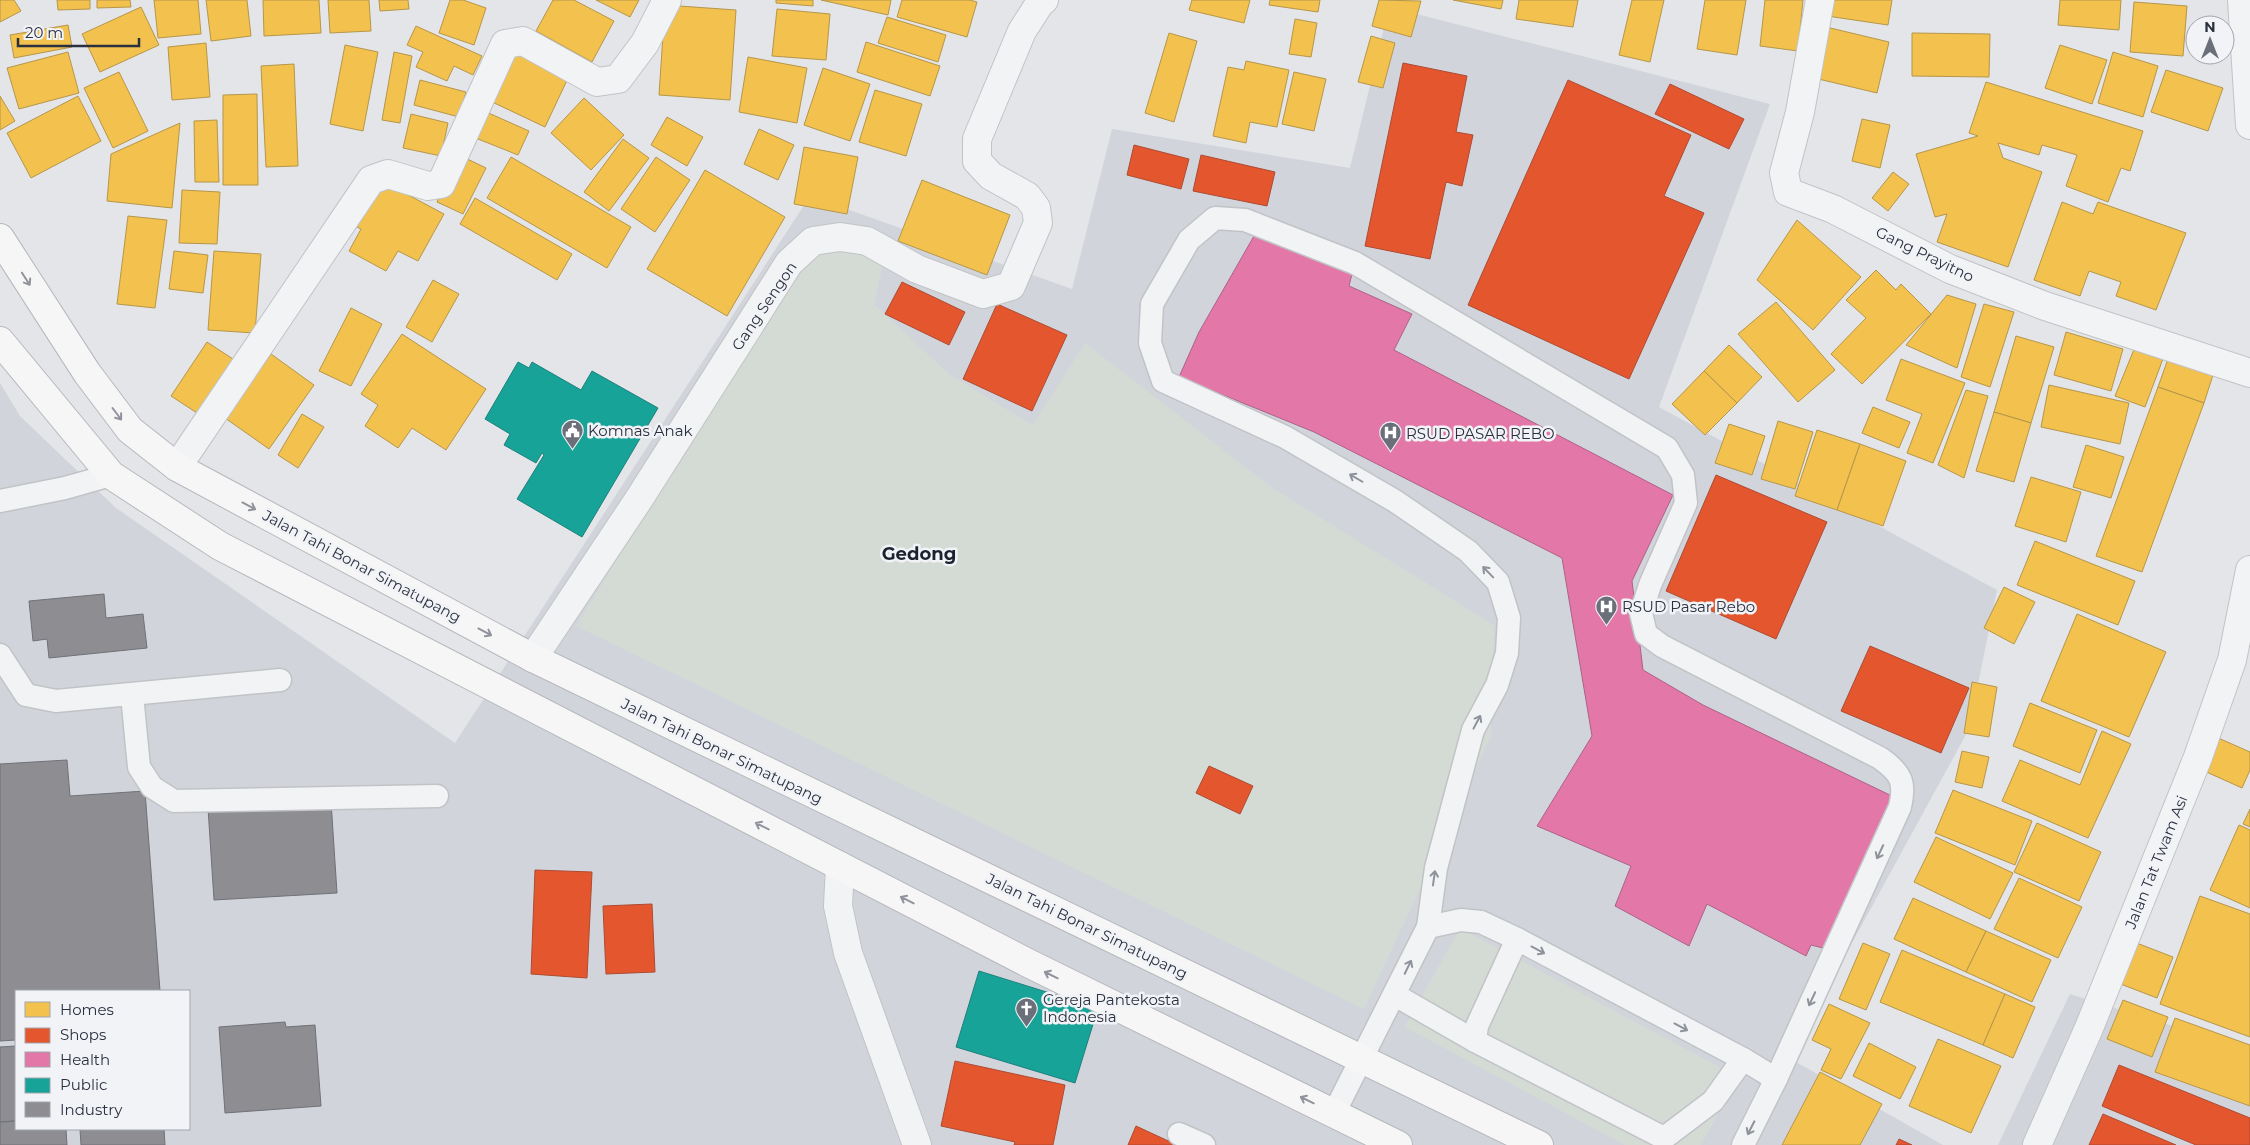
<svg xmlns="http://www.w3.org/2000/svg" width="2250" height="1145" viewBox="0 0 2250 1145" font-family="Montserrat,sans-serif">
<style>
.built{fill:#d2d4db;fill-rule:evenodd}
.green{fill:#d3dbd4}
.homes{fill:#f2c14e;stroke:#b6964a}
.shops{fill:#e4572e;stroke:#ac4b33}
.health{fill:#e377a8;stroke:#ac6288}
.public{fill:#17a398;stroke:#1d807d}
.industry{fill:#8d8d92;stroke:#707179}
.lines{fill:none;stroke-linecap:round;stroke-linejoin:round}
.service-casing{stroke:#c1c3c6;stroke-width:25}
.minor-casing{stroke:#c1c3c6;stroke-width:30}
.trunk-casing{stroke:#b5b8bc;stroke-width:30}
.service{stroke:#f2f3f5;stroke-width:22}
.minor{stroke:#f2f3f5;stroke-width:28}
.trunk{stroke:#f6f6f7;stroke-width:28}
.oneway{stroke:#90939b}
.oneway2{stroke:#8e929a}
.labels{text-anchor:middle;dominant-baseline:central;stroke-width:5;stroke-linejoin:round;paint-order:stroke}
.street-label{font-size:15px;fill:#2b303f;stroke:#f1f3f7}
.poi-label{font-size:15px;fill:#2b303f;stroke:#f1f3f7;text-anchor:start}
.quarter-label{font-size:18px;font-weight:bold;fill:#1d2230;stroke:#f1f3f7}
</style>
<rect width="100%" height="100%" fill="#e3e5e8"/>
<g class="built">
<path d="M1389 7 1770 104 1659 407 1997 590 1969 729 1789 1058 1943 1145H0V383L20 416 116 508 455 743 810 196 1072 289 1112 129 1350 168ZM16 991H189V1129H16Z"/>
<polygon points="2070,994 2250,1050 2250,1145 1998,1145"/>
</g>
<g class="green">
<polygon points="829,237 883,264 874,304 949,374 1033,425 1085,343 1274,489 1494,625 1491,736 1364,1009 576,626 773,308"/>
<polygon points="1460,928 1738,1077 1701,1145 1625,1145 1405,1027"/>
</g>
<g class="homes">
<polygon points="0,0 14,0 21,11 0,22"/>
<polygon points="57,0 90,0 90,9 58,10"/>
<polygon points="97,0 130,0 131,7 97,8"/>
<polygon points="154,0 198,0 201,34 158,38"/>
<polygon points="206,0 247,0 251,36 211,41"/>
<polygon points="263,0 319,0 321,33 264,36"/>
<polygon points="328,0 369,0 371,31 330,33"/>
<polygon points="379,0 408,0 409,9 380,11"/>
<polygon points="450,0 463,0 486,8 474,45 439,33"/>
<polygon points="553,0 574,0 614,21 592,62 536,31"/>
<polygon points="596,0 639,0 630,17"/>
<polygon points="776,0 813,0 813,6 776,3"/>
<polygon points="821,0 891,0 888,15"/>
<polygon points="902,0 970,0 977,2 967,37 897,17"/>
<polygon points="1192,0 1250,0 1244,23 1189,10"/>
<polygon points="1270,0 1320,0 1318,12 1269,5"/>
<polygon points="1379,0 1421,1 1411,37 1372,26"/>
<polygon points="1453,0 1503,0 1501,9"/>
<polygon points="1519,0 1578,0 1573,27 1516,19"/>
<polygon points="1632,0 1664,0 1650,62 1619,55"/>
<polygon points="1705,0 1746,0 1737,55 1697,49"/>
<polygon points="1765,0 1803,0 1798,51 1760,46"/>
<polygon points="1829,0 1892,0 1888,25 1827,16"/>
<polygon points="2060,0 2121,0 2119,30 2058,25"/>
<polygon points="2134,2 2187,6 2183,56 2130,52"/>
<polygon points="665,5 736,10 730,100 659,95"/>
<polygon points="141,7 159,45 100,72 82,34"/>
<polygon points="777,9 830,14 826,60 772,56"/>
<polygon points="887,17 946,35 938,62 878,43"/>
<polygon points="1295,19 1317,23 1311,57 1289,54"/>
<polygon points="68,25 72,47 14,58 10,35"/>
<polygon points="416,26 482,56 473,75 454,66 447,81 416,67 423,52 407,45"/>
<polygon points="1822,26 1889,42 1877,93 1810,77"/>
<polygon points="1169,33 1197,41 1174,122 1145,113"/>
<polygon points="1912,33 1990,34 1989,77 1912,76"/>
<polygon points="1371,36 1395,43 1383,88 1358,82"/>
<polygon points="866,42 940,66 930,96 857,72"/>
<polygon points="206,43 210,97 172,100 168,47"/>
<polygon points="345,45 378,52 363,131 330,124"/>
<polygon points="2060,45 2107,60 2092,104 2045,88"/>
<polygon points="514,49 569,76 545,127 488,100"/>
<polygon points="68,52 79,93 19,109 7,68"/>
<polygon points="394,52 412,56 400,123 382,120"/>
<polygon points="2113,52 2158,66 2143,117 2098,103"/>
<polygon points="748,57 807,68 797,123 739,112"/>
<polygon points="1246,61 1289,70 1277,127 1250,122 1246,143 1213,136 1228,67 1244,70"/>
<polygon points="294,64 298,166 266,167 261,66"/>
<polygon points="823,68 870,84 850,141 804,125"/>
<polygon points="2166,70 2223,88 2208,131 2151,112"/>
<polygon points="119,72 148,131 113,148 84,88"/>
<polygon points="1294,72 1326,79 1314,131 1282,124"/>
<polygon points="420,80 466,92 459,117 414,105"/>
<polygon points="1986,82 2143,131 2130,171 2121,168 2108,202 2066,186 2077,155 2042,145 2039,155 1998,143 2003,158 2042,172 2008,267 1937,242 1947,214 1935,217 1916,154 1978,136 1969,133"/>
<polygon points="875,90 922,104 906,156 859,142"/>
<polygon points="257,94 258,185 223,185 223,95"/>
<polygon points="0,96 15,121 0,130"/>
<polygon points="78,96 101,141 31,178 7,133"/>
<polygon points="584,98 624,135 591,170 551,133"/>
<polygon points="484,111 529,131 518,155 473,137"/>
<polygon points="411,114 448,123 441,156 403,148"/>
<polygon points="667,117 703,137 687,166 651,145"/>
<polygon points="1862,119 1890,125 1880,168 1852,161"/>
<polygon points="217,120 219,182 195,182 194,121"/>
<polygon points="180,123 172,208 107,201 111,154"/>
<polygon points="759,129 794,145 778,180 744,164"/>
<polygon points="623,139 649,158 609,211 584,192"/>
<polygon points="804,147 858,157 847,214 794,204"/>
<polygon points="459,155 486,168 463,214 437,202"/>
<polygon points="511,157 631,227 607,268 487,198"/>
<polygon points="656,157 690,180 655,232 621,209"/>
<polygon points="705,170 785,217 727,316 647,269"/>
<polygon points="1893,172 1909,184 1888,211 1872,198"/>
<polygon points="922,180 1010,215 987,275 898,241"/>
<polygon points="382,181 444,214 418,261 398,251 386,271 349,251 361,229 357,227"/>
<polygon points="182,190 220,192 217,244 179,243"/>
<polygon points="475,198 572,254 557,280 460,224"/>
<polygon points="2062,202 2093,214 2098,202 2186,233 2156,310 2116,296 2121,282 2089,271 2080,296 2034,280"/>
<polygon points="128,216 167,220 155,308 117,304"/>
<polygon points="1797,220 1861,277 1813,330 1757,280"/>
<polygon points="174,251 208,255 203,293 169,289"/>
<polygon points="214,251 261,254 255,333 208,330"/>
<polygon points="1876,270 1896,290 1901,284 1931,314 1862,384 1831,354 1866,318 1846,300"/>
<polygon points="433,280 459,294 432,342 406,327"/>
<polygon points="1947,295 1976,304 1957,368 1906,345"/>
<polygon points="1776,302 1835,370 1798,402 1738,334"/>
<polygon points="1984,304 2014,312 1990,387 1961,377"/>
<polygon points="351,308 382,324 351,386 319,371"/>
<polygon points="2066,332 2123,349 2111,391 2054,375"/>
<polygon points="402,334 486,389 446,450 412,428 398,448 365,426 378,405 361,394"/>
<polygon points="2016,336 2054,347 2031,423 1994,412"/>
<polygon points="207,342 233,359 197,413 171,396"/>
<polygon points="1729,345 1762,377 1737,403 1704,371"/>
<polygon points="2135,347 2164,356 2145,407 2115,396"/>
<polygon points="271,354 314,385 269,449 225,418"/>
<polygon points="1901,359 1965,383 1933,463 1907,453 1922,414 1886,400"/>
<polygon points="2168,359 2213,375 2204,403 2158,387"/>
<polygon points="1704,371 1737,403 1705,435 1672,404"/>
<polygon points="2049,385 2129,403 2120,444 2041,427"/>
<polygon points="2158,387 2204,403 2142,572 2096,556"/>
<polygon points="1966,390 1988,396 1964,478 1938,465"/>
<polygon points="1873,407 1910,422 1899,448 1862,433"/>
<polygon points="1994,412 2031,423 2014,482 1976,471"/>
<polygon points="302,414 324,427 298,468 278,455"/>
<polygon points="1778,421 1813,432 1795,489 1761,479"/>
<polygon points="1729,424 1765,436 1752,475 1715,463"/>
<polygon points="1817,430 1860,444 1837,510 1795,496"/>
<polygon points="1860,444 1906,461 1883,526 1837,510"/>
<polygon points="2086,445 2124,457 2111,498 2073,487"/>
<polygon points="2031,477 2081,492 2066,542 2015,526"/>
<polygon points="2035,541 2135,581 2118,625 2017,585"/>
<polygon points="2004,587 2035,602 2014,644 1984,628"/>
<polygon points="2077,614 2166,652 2129,737 2041,701"/>
<polygon points="1972,682 1997,687 1989,737 1964,733"/>
<polygon points="2030,703 2097,730 2080,773 2013,746"/>
<polygon points="2102,731 2131,744 2088,838 2002,801 2020,760 2080,785"/>
<polygon points="2216,737 2250,752 2250,770 2242,788 2202,770"/>
<polygon points="1962,751 1989,757 1982,788 1955,782"/>
<polygon points="1953,790 2032,821 2015,865 1935,833"/>
<polygon points="2250,809 2250,827 2243,824"/>
<polygon points="2037,823 2101,852 2079,901 2014,872"/>
<polygon points="2239,825 2250,830 2250,908 2210,890"/>
<polygon points="1936,837 2013,873 1990,919 1914,882"/>
<polygon points="2019,878 2082,907 2058,958 1994,929"/>
<polygon points="2200,896 2250,914 2250,1037 2160,1004"/>
<polygon points="1913,898 1986,931 1966,972 1894,939"/>
<polygon points="1986,931 2051,960 2032,1002 1966,972"/>
<polygon points="2134,942 2173,957 2157,998 2118,983"/>
<polygon points="1863,943 1890,954 1866,1010 1839,999"/>
<polygon points="1902,950 2005,994 1983,1045 1880,1002"/>
<polygon points="2005,994 2035,1007 2013,1058 1983,1045"/>
<polygon points="2123,1000 2168,1017 2152,1057 2107,1039"/>
<polygon points="1829,1004 1870,1023 1841,1079 1821,1070 1831,1049 1812,1040"/>
<polygon points="2175,1018 2250,1045 2250,1106 2155,1072"/>
<polygon points="1938,1039 2001,1066 1971,1133 1909,1106"/>
<polygon points="1869,1043 1916,1067 1900,1099 1853,1076"/>
<polygon points="1820,1072 1882,1104 1860,1145 1782,1145"/>
</g>
<g class="shops">
<polygon points="1403,63 1467,76 1456,132 1473,135 1462,186 1446,182 1430,259 1365,246"/>
<polygon points="1568,80 1691,135 1664,196 1704,213 1629,379 1468,305"/>
<polygon points="1670,84 1744,119 1729,149 1655,114"/>
<polygon points="1134,145 1189,159 1181,189 1127,175"/>
<polygon points="1201,155 1275,172 1267,206 1193,191"/>
<polygon points="902,282 965,312 949,345 885,314"/>
<polygon points="997,304 1067,335 1032,411 963,379"/>
<polygon points="1716,475 1827,522 1776,639 1666,591"/>
<polygon points="1870,646 1969,688 1941,753 1841,711"/>
<polygon points="1209,766 1253,786 1240,814 1196,793"/>
<polygon points="535,870 592,872 587,978 531,974"/>
<polygon points="652,904 655,972 606,974 603,906"/>
<polygon points="955,1061 1065,1085 1053,1145 1014,1145 1015,1142 941,1126"/>
<polygon points="2119,1065 2250,1118 2250,1145 2196,1145 2102,1106"/>
<polygon points="2103,1114 2176,1145 2089,1145"/>
<polygon points="1136,1126 1177,1145 1128,1145"/>
<polygon points="1899,1139 1912,1145 1896,1145"/>
</g>
<polygon class="health" points="1258,229 1353,270 1349,286 1412,314 1394,350 1673,495 1632,581 1643,670 1703,705 1894,797 1827,949 1811,945 1806,956 1707,904 1689,946 1615,906 1631,866 1537,826 1592,736 1562,558 1314,432 1179,377 1199,332"/>
<g class="public">
<polygon points="518,362 529,368 532,362 581,390 592,371 658,408 582,537 517,499 544,455 542,453 536,463 504,445 510,434 485,419"/>
<polygon points="979,971 1098,1008 1075,1083 956,1047"/>
</g>
<g class="industry">
<polygon points="104,594 106,618 143,614 147,648 49,658 47,639 33,641 29,601"/>
<polygon points="67,760 70,796 145,791 160,991 16,991 16,1040 0,1041 0,764"/>
<polygon points="331,801 337,893 214,900 208,808"/>
<polygon points="285,1022 286,1027 315,1025 321,1106 225,1113 219,1027"/>
<polygon points="16,1046 16,1121 0,1122 0,1047"/>
<polygon points="16,1121 16,1129 66,1129 67,1145 0,1145 0,1122"/>
<polygon points="80,1129 164,1129 165,1145 81,1145"/>
</g>
<g class="lines">
<defs>
<g id="service">
<polyline points="0,501 65,488 111,475"/>
<polyline points="0,655 26,695 56,701 280,680"/>
<polyline points="132,695 139,767 152,787 174,801 437,796"/>
<path d="M1428 927 1436 868 1473 730 1497 685 1507 653 1509 618 1498 582 1468 551 1395 501 1285 437 1163 381 1150 343 1152 304 1189 240 1215 218 1245 220 1355 263 1667 448 1683 475 1686 503 1650 585 1641 613 1646 634 1662 646 1880 758C1901 773 1906 782 1900 807L1776 1079"/>
<polyline points="1517,939 1477,1026 1475,1041 1664,1138 1713,1101 1743,1059"/>
<polyline points="1395,995 1475,1041"/>
<polyline points="1334,1113 1428,927 1461,920 1481,922 1517,939 1743,1059 1776,1079 1743,1145"/>
<polyline points="1179,1134 1204,1145"/>
</g>
<g id="minor">
<polyline points="1820,0 1800,112 1784,173 1788,192 1833,209 1950,269 2045,306 2250,373"/>
<polyline points="2242,0 2250,125"/>
<polyline points="177,467 371,180 388,174 428,186 441,184 505,44 523,41 597,82 618,79 645,43 667,0"/>
<polyline points="533,658 639,499 789,263 813,241 840,237 867,241 917,269 983,294 1011,286 1038,223 1036,208 1027,196 991,176 977,161 977,139 1022,31 1040,3 1044,0"/>
<polyline points="840,866 838,906 848,953 917,1145"/>
<polyline points="2037,1145 2089,1028 2198,757 2232,660 2250,570"/>
</g>
<g id="trunk">
<polyline points="0,238 87,373 130,430 177,467 533,658 1539,1145"/>
<polyline points="0,341 111,475 220,546 1028,963 1398,1145"/>
</g>
</defs>
<use href="#service" class="service-casing"/>
<use href="#minor" class="minor-casing"/>
<use href="#trunk" class="trunk-casing"/>
<use href="#service" class="service"/>
<use href="#minor" class="minor"/>
<use href="#trunk" class="trunk"/>
</g>
<defs><path id="oneway-shaft" d="M-6 0H5M1.5-3L5.5 0L1.5 3" fill="none" stroke-width="1.6" stroke-linecap="round" stroke-linejoin="round" transform="scale(1.25)"/></defs>
<g class="oneway">
<use href="#oneway-shaft" transform="translate(26 279) rotate(57)"/>
<use href="#oneway-shaft" transform="translate(117 414) rotate(53)"/>
<use href="#oneway-shaft" transform="translate(249 506) rotate(28)"/>
<use href="#oneway-shaft" transform="translate(485 632) rotate(28)"/>
<use href="#oneway-shaft" transform="translate(762 826) rotate(-153)"/>
<use href="#oneway-shaft" transform="translate(907 900) rotate(-153)"/>
<use href="#oneway-shaft" transform="translate(1051 975) rotate(-154)"/>
<use href="#oneway-shaft" transform="translate(1307 1100) rotate(-154)"/>
</g>
<g class="oneway2">
<use href="#oneway-shaft" transform="translate(1356 478) rotate(-150)"/>
<use href="#oneway-shaft" transform="translate(1488 572) rotate(-134)"/>
<use href="#oneway-shaft" transform="translate(1477 722) rotate(-62)"/>
<use href="#oneway-shaft" transform="translate(1880 852) rotate(115)"/>
<use href="#oneway-shaft" transform="translate(1434 878) rotate(-82)"/>
<use href="#oneway-shaft" transform="translate(1538 950) rotate(28)"/>
<use href="#oneway-shaft" transform="translate(1408 967) rotate(-64)"/>
<use href="#oneway-shaft" transform="translate(1812 999) rotate(115)"/>
<use href="#oneway-shaft" transform="translate(1681 1027) rotate(28)"/>
<use href="#oneway-shaft" transform="translate(1751 1128) rotate(117)"/>
</g>
<defs>
<symbol id="civic-pin" viewBox="-11 -11 22 30"><path d="M0 17L-7.5 6A9.5 9.5 0 1 1 7.5 6Z" fill="#6b6f7a" stroke="#f1f3f7"/><path d="M-.6-6.5H3V-4.5H.6V-3L4-1V1h2V6H-6V1h2V-1L-.6-3ZM-1.2 2.5V6h2.4V2.5Z" fill="#fff"/></symbol>
<symbol id="hospital-pin" viewBox="-11 -11 22 30"><path d="M0 17L-7.5 6A9.5 9.5 0 1 1 7.5 6Z" fill="#6b6f7a" stroke="#f1f3f7"/><path d="M-5-5h3v3.5h4V-5h3V5h-3V1.5h-4V5h-3Z" fill="#fff"/></symbol>
<symbol id="church-pin" viewBox="-11 -11 22 30"><path d="M0 17L-7.5 6A9.5 9.5 0 1 1 7.5 6Z" fill="#6b6f7a" stroke="#f1f3f7"/><path d="M-1.2-6h2.4v3.5h3.3v2.4h-3.3V6h-2.4V-.1h-3.3v-2.4h3.3Z" fill="#fff"/></symbol>
</defs>
<g fill-rule="evenodd">
<use href="#civic-pin" x="560" y="418" width="25" height="34"/>
<use href="#hospital-pin" x="1378" y="420" width="25" height="34"/>
<use href="#hospital-pin" x="1594" y="594" width="25" height="34"/>
<use href="#church-pin" x="1014" y="996" width="25" height="34"/>
</g>
<g class="labels">
<g class="street-label">
<text transform="translate(1925 254) rotate(26)">Gang Prayitno</text>
<text transform="translate(764 306) rotate(-56)">Gang Sengon</text>
<text transform="translate(362 566) rotate(28)">Jalan Tahi Bonar Simatupang</text>
<text transform="translate(722 751) rotate(26)">Jalan Tahi Bonar Simatupang</text>
<text transform="translate(2156 862) rotate(-68)">Jalan Tat Twam Asi</text>
<text transform="translate(1087 926) rotate(26)">Jalan Tahi Bonar Simatupang</text>
</g>
<g class="poi-label">
<text x="588" y="430">Komnas Anak</text>
<text x="1406" y="433">RSUD PASAR REBO</text>
<text x="1622" y="606">RSUD Pasar Rebo</text>
<text x="1043" y="999">Gereja Pantekosta<tspan x="1043" dy="17">Indonesia</tspan></text>
</g>
<g class="quarter-label">
<text x="919" y="554">Gedong</text>
</g>
</g>
<rect x="15" y="990" width="175" height="140" fill="#f1f3f7" stroke="#a2a5ad"/>
<rect x="25" y="1002" width="25" height="15" fill="#f2c14e" stroke="#a2a5ad"/>
<text x="60" y="1015" font-size="15" fill="#2b303f">Homes</text>
<rect x="25" y="1028" width="25" height="15" fill="#e4572e" stroke="#a2a5ad"/>
<text x="60" y="1040" font-size="15" fill="#2b303f">Shops</text>
<rect x="25" y="1052" width="25" height="15" fill="#e377a8" stroke="#a2a5ad"/>
<text x="60" y="1065" font-size="15" fill="#2b303f">Health</text>
<rect x="25" y="1078" width="25" height="15" fill="#17a398" stroke="#a2a5ad"/>
<text x="60" y="1090" font-size="15" fill="#2b303f">Public</text>
<rect x="25" y="1102" width="25" height="15" fill="#8d8d92" stroke="#a2a5ad"/>
<text x="60" y="1115" font-size="15" fill="#2b303f">Industry</text>
<g transform="translate(2210 40)"><circle r="24" fill="#f1f3f7" stroke="#a2a5ad"/>
<path d="M0-4L9 19L0 12L-9 19Z" fill="#6b6f7a"/>
<text y="-8" font-size="14" font-weight="bold" text-anchor="middle" fill="#2b303f">N</text>
</g>
<path d="M18 38v8h121v-8" fill="none" stroke="#2b303f" stroke-width="2.5"/>
<text x="25" y="38" font-size="15" fill="#2b303f" stroke="#f1f3f7" stroke-width="4" paint-order="stroke">20 m</text>
</svg>
